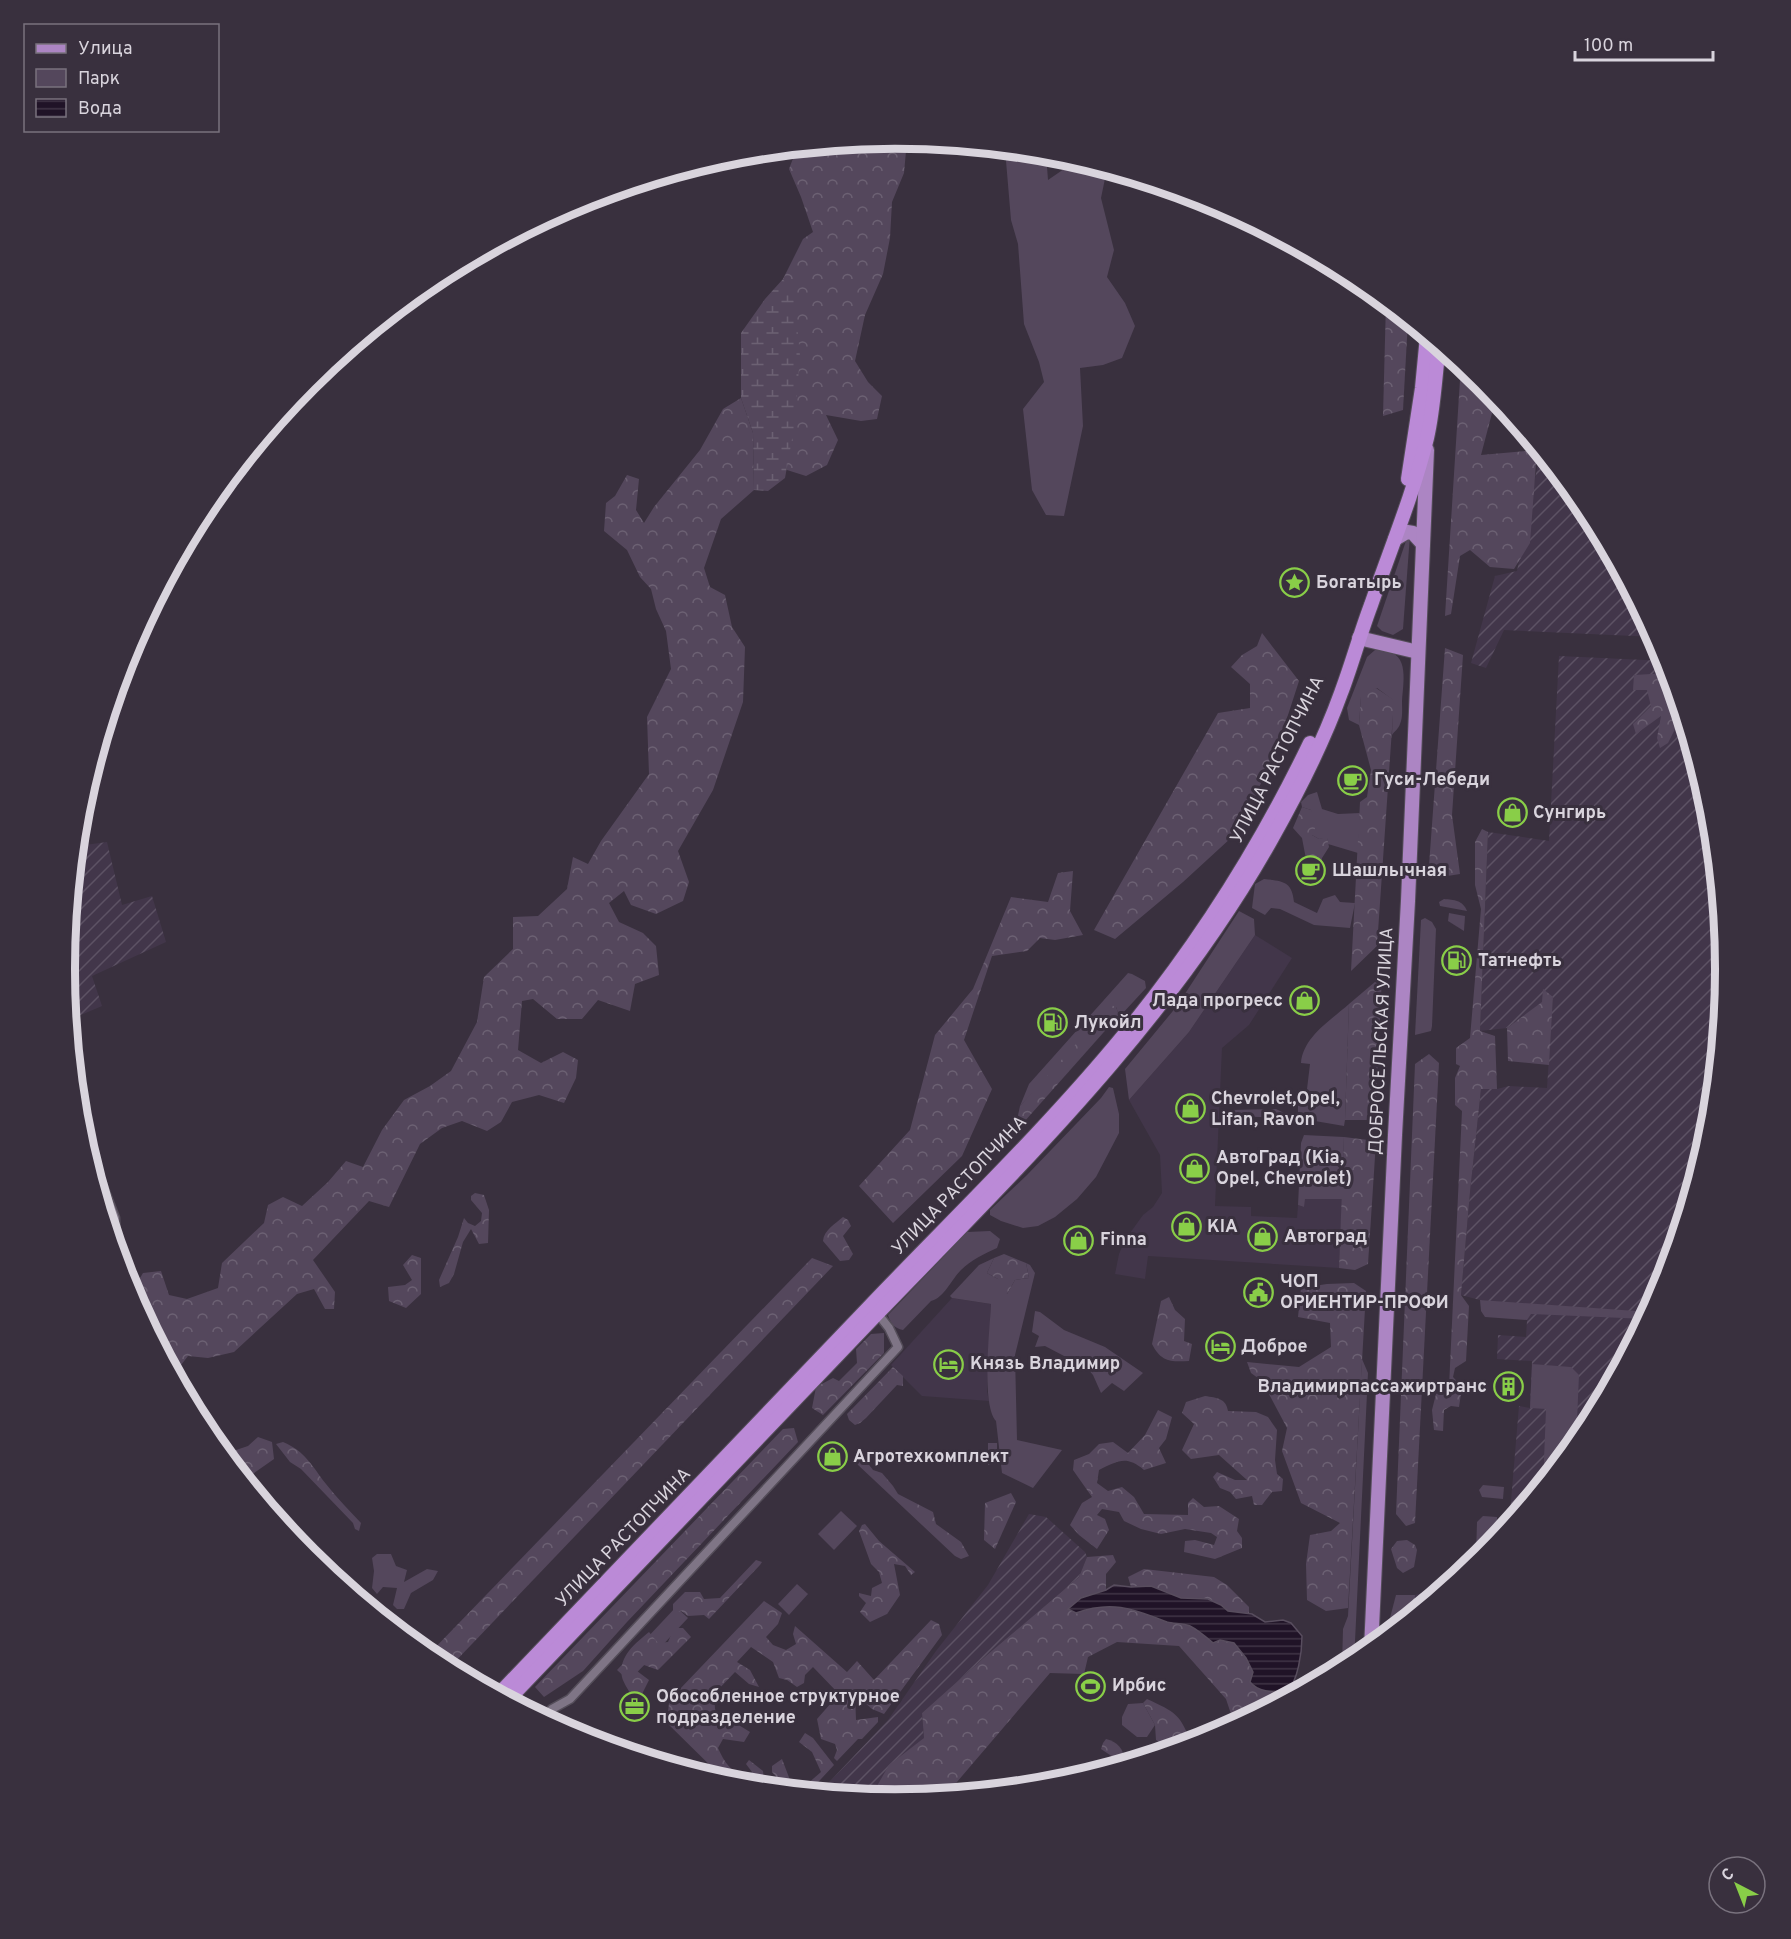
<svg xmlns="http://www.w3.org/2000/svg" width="1791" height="1939" viewBox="0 0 1791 1939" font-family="Overpass,sans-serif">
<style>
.built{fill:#42364a}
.industrial{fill:url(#industrial-furrows)}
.green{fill:#54475c}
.forest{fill:url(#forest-crowns)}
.wetland{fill:url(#wetland-marsh)}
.water{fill:url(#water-rules);stroke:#584d5e;stroke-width:1.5}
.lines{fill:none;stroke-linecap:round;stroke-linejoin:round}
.minor-casing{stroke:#544d59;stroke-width:11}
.primary-casing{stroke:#544d59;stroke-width:16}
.trunk-casing{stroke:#544d59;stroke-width:16}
.minor{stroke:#7f7586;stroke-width:8}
.primary{stroke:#ac85c3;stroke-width:14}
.trunk{stroke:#bb8ad7;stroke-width:14}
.labels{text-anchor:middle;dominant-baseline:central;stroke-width:6;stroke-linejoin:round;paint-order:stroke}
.poi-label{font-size:18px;font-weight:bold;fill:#d9d4dd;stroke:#39303e;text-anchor:start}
.street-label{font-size:18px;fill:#d9d4dd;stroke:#39303e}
.rim{fill:none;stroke:#d9d4dd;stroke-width:8}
</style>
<defs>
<pattern id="industrial-furrows" width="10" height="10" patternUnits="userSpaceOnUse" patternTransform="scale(1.5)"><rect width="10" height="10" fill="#42364a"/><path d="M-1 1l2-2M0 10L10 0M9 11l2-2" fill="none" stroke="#5d5264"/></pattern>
<pattern id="forest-crowns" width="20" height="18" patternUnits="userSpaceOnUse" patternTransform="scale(1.5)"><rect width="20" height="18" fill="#54475c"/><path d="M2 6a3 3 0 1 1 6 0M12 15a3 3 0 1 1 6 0" fill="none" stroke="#6c6173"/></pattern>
<pattern id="wetland-marsh" width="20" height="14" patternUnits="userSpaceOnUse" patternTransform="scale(1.5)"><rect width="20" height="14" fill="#54475c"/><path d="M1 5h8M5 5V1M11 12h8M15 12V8" fill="none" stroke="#6c6173"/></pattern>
<pattern id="water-rules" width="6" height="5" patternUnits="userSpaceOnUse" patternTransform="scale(1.5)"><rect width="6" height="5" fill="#201327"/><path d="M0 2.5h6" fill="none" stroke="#403446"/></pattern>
</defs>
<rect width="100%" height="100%" fill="#39303e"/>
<g class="built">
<polygon points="1255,935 1292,958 1249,1025 1222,1048 1215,1206 1251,1207 1251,1216 1297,1218 1298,1205 1304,1207 1304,1199 1342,1199 1339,1268 1148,1256 1145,1279 1115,1274 1119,1254 1125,1240 1143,1215 1153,1207 1162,1193 1160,1155 1129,1100 1189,1032"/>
<polygon points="952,1298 991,1304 987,1391 989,1401 922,1396 891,1365"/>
</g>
<g class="industrial">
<polygon points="1538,463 1550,463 1587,508 1656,637 1504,630 1486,668 1471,663 1495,576 1517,571"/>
<polygon points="1559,656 1666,661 1711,808 1726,970 1710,1132 1663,1288 1586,1431 1509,1525 1519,1406 1530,1408 1532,1361 1497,1359 1498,1335 1526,1337 1528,1305 1480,1300 1461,1295 1470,1192 1481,1089 1497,1089 1509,1086 1547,1088 1553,997 1543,1002 1507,1028 1480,1031 1488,832 1549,841"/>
<polygon points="79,820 85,845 107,842 122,905 152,896 166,942 92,976 102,1006 69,1020 65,970"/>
<polygon points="1029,1514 1046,1517 1085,1552 1087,1557 1079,1577 987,1655 922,1713 924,1738 891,1800 819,1793 888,1720 936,1651 988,1585"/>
<polygon points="1436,1589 1443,1590 1414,1614 1415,1595"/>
</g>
<g class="green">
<polygon points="1005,149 1046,153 1048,180 1077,160 1107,169 1101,198 1114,250 1107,277 1125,303 1135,326 1122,358 1103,365 1080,368 1083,426 1064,516 1046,515 1032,490 1023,409 1044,382 1039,362 1024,324 1018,244 1011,220"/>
<polygon points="1408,535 1410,535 1403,629 1393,635 1382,631 1377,626"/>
<path d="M1375 650C1410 648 1404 677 1402 701 1402 708 1403 718 1400 724 1399 728 1394 732 1392 735L1393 700 1377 688 1361 697 1359 725 1349 720 1347 708 1367 657Z"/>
<polygon points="1317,792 1322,809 1338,814 1360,813 1358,853 1328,844 1327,838 1319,839 1312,835 1311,810 1302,807 1301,802 1308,795"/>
<path d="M1264 879C1283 881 1292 881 1294 902L1317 913 1323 899 1335 895 1340 902 1355 903 1350 928 1314 925 1280 909 1271 908 1265 915 1252 908 1255 884Z"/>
<path d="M1444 899C1454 900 1463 900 1467 911L1440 906 1439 902Z"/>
<polygon points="1239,911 1254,919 1255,935 1189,1032 1129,1100 1125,1069 1177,1006"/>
<polygon points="1449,913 1465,916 1464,931 1448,921"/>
<polygon points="1425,918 1432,922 1436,929 1432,1026 1431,1031 1415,1035 1421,920"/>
<polygon points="1128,973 1132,974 1145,981 1146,988 1122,1014 1119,1015 1116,1007 1020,1106 1029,1084"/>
<path d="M1349 1004 1345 1120 1344 1126 1309 1120 1298 1112V1090L1307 1089 1310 1064 1301 1063C1303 1037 1331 1020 1349 1004Z"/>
<polygon points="1109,1087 1113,1088 1119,1114 1119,1133 1096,1177 1077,1199 1055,1217 1038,1226 1023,1228 1001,1221 990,1215 990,1210 1027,1175 1101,1098"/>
<polygon points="1276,1109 1284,1113 1287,1118 1234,1116 1234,1124 1229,1120 1229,1114 1231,1110"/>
<polygon points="1304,1135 1344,1137 1342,1199 1305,1199 1304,1207 1298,1205 1301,1143"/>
<path d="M990 1231 1000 1239 997 1248C984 1254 971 1260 961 1270 951 1280 944 1298 931 1301L903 1330C894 1328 891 1324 888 1315L967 1232Z"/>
<path d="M994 1258 987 1273 998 1279 1007 1294 1015 1280 1029 1278 1026 1263 1030 1265 1035 1273 1015 1355 1017 1440 1062 1450 1033 1488 1002 1473 996 1421C981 1405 990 1328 991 1304L952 1298 950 1296 979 1265Z"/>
<polygon points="1480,1300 1650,1312 1646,1319 1531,1314 1527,1320 1485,1317 1481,1311"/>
<polygon points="1035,1311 1040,1312 1064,1330 1105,1347 1143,1373 1124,1391 1112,1383 1101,1393 1093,1375 1087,1368 1045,1346 1035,1347 1039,1336 1032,1332"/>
<polygon points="1362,1359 1368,1373 1354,1662 1344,1668 1342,1665 1343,1629 1348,1616"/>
<polygon points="1532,1364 1571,1367 1579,1375 1576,1444 1543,1484 1546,1409 1530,1408"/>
<polygon points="988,1443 997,1443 997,1464 988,1465"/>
<polygon points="1483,1485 1504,1487 1503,1499 1482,1497 1479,1490"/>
<polygon points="841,1511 857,1526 834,1550 818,1534"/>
<polygon points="1483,1516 1497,1517 1497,1540 1485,1555 1476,1555 1477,1522"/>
<polygon points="377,1554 391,1554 396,1566 407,1570 404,1582 427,1569 438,1571 433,1580 411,1593 404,1609 397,1609 393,1605 397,1588 383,1587 377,1594 372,1588 374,1571 372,1558"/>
<polygon points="797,1584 808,1594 789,1615 778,1604"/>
<polygon points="676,1607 688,1618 629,1681 617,1670"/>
<polygon points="1143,1703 1155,1725 1147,1737 1137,1737 1122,1725 1122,1717 1128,1704"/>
</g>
<g class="forest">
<polygon points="896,139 907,140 904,173 892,202 890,238 883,274 865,315 855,361 868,382 882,396 877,419 861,421 826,415 838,440 827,465 806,476 787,470 781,438 783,279 803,239 813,232 801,197 789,169 797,148"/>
<polygon points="1386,302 1408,320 1403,410 1383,416"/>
<polygon points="1461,364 1483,382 1496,398 1481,455 1537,450 1530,543 1514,569 1490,567 1470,550 1460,556 1451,614 1445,616"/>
<polygon points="741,398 753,433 754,490 721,519 704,568 710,587 725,595 732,627 745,647 743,702 713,790 678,851 689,882 683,901 656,914 631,905 624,891 609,903 619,922 643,933 656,946 659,975 635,984 630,1011 598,1000 582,1019 557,1019 533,999 522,1001 518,1050 541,1063 563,1052 578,1060 576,1078 564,1103 539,1095 512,1102 501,1122 487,1131 462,1121 442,1128 420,1144 389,1207 369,1201 313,1260 335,1292 334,1309 325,1309 314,1289 297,1294 234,1352 208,1358 188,1356 174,1374 131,1293 143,1273 161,1271 169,1295 187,1299 218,1288 222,1263 264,1223 268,1205 283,1197 302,1206 328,1182 346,1161 363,1167 382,1130 404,1100 430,1086 451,1071 477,1022 484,977 513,949 513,917 538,916 567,889 573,857 588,864 601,841 649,774 647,717 671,669 666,631 656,609 651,589 640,577 627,550 604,531 606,503 615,496 627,475 639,479 636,510 644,523 654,507 700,450 723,409"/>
<polygon points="1262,633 1299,681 1288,715 1244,826 1183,882 1115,939 1094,930 1218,713 1250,708 1250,684 1231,667 1242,655 1257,646"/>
<polygon points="1445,648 1463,655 1452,815 1460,874 1428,879"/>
<polygon points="1670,673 1687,730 1678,723 1668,743 1660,748 1657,738 1661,716 1636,734 1633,724 1651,706 1647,690 1633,690 1634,675"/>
<polygon points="1376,688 1394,700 1377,946 1351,971 1360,802 1367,797 1371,770 1359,725 1361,696"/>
<polygon points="1302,807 1311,810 1317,824 1312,835 1319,839 1327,837 1329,847 1322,858 1321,864 1306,859 1302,838 1293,828"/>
<polygon points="1482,829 1488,832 1480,1031 1495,1036 1497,1089 1481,1089 1470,1192 1461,1295 1469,1306 1466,1361 1455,1368 1453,1377 1462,1387 1459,1407 1451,1406 1444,1410 1443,1431 1434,1430 1432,1410 1436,1394 1449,1387 1462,1111 1455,1105 1455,1078 1460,1066 1456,1064 1456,1048 1470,1038 1481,909 1475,885 1475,842"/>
<polygon points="1073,871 1070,911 1083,935 1055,940 1040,938 1027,951 992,956 964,1040 992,1089 962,1156 893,1223 859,1186 910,1130 935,1035 973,989 1011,897 1048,902 1058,873"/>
<polygon points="1382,976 1375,1120 1345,1120 1349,1004"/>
<polygon points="1543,989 1553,997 1549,1065 1508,1061 1507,1028 1542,1002"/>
<polygon points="1111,1005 1116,1007 1119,1015 1024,1122 1016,1125 1020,1106"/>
<polygon points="1429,1054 1439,1063 1415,1523 1406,1526 1396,1514 1415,1064"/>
<polygon points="1344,1137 1376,1141 1368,1264 1355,1270 1339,1268"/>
<polygon points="475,1193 484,1195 489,1210 488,1243 479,1244 471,1229 463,1242 454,1274 449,1283 440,1287 439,1280 458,1237 464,1218 468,1223 475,1226 481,1221 482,1213 471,1200 471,1196"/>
<path d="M843 1217 848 1220 851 1226 843 1236 853 1254 849 1260 840 1261 823 1241C824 1230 835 1224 843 1217Z"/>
<polygon points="1004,1254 1026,1263 1029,1278 1015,1280 1007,1294 999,1291 998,1279 987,1273 994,1258"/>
<polygon points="412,1255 421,1258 421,1294 406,1308 389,1301 388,1287 405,1285 412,1280 403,1265"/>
<polygon points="812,1258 833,1266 449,1668 428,1655"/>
<polygon points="1354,1283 1366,1291 1348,1608 1326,1611 1307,1600 1306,1564 1310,1535 1331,1531 1340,1523 1301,1503 1282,1451 1287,1428 1262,1381 1251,1373 1247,1362 1299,1367 1331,1347 1330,1323 1298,1317 1301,1288 1327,1284"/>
<path d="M1169 1297 1175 1310 1185 1319 1184 1341 1192 1344 1189 1361C1171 1362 1161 1362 1152 1344L1161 1301Z"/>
<polygon points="884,1333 884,1353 823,1415 812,1408 816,1387 833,1378 839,1381 857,1363 856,1349 871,1334"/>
<polygon points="893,1367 903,1376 903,1386 897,1385 866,1418 860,1423 855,1425 849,1420 847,1414"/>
<path d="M1205 1396C1217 1398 1226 1398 1228 1411L1256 1412 1268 1417 1277 1430 1275 1460 1277 1474 1283 1479 1282 1491 1272 1492 1262 1505H1254L1252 1496 1236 1499 1230 1492 1220 1488 1213 1477 1217 1472 1235 1480H1247L1219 1455 1191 1459 1182 1450 1194 1424 1182 1413 1186 1402Z"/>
<path d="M1158 1410 1172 1417 1166 1439 1159 1448 1166 1463 1144 1470C1126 1455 1118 1461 1099 1470L1097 1483 1108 1491 1122 1487 1134 1497 1144 1514 1188 1515V1503L1193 1498 1204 1507 1219 1506 1239 1519 1237 1531 1242 1538V1548L1215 1559 1184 1552 1185 1541 1195 1540 1214 1545 1217 1537 1211 1533 1185 1529 1161 1534 1141 1529 1124 1521 1119 1512 1102 1509 1097 1515 1105 1519 1109 1530 1097 1549 1079 1535 1070 1525 1082 1503 1092 1497 1073 1470 1074 1460 1089 1454 1099 1444 1113 1442 1128 1453 1145 1435Z"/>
<polygon points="794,1428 798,1442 627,1622 583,1671 544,1697 535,1687 783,1429"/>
<polygon points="258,1437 272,1442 274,1459 247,1478 243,1478 227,1459 230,1452 248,1446"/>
<path d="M283 1442C305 1451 312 1466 326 1484 337 1498 349 1510 361 1523L359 1531 355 1529 353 1523 301 1469 290 1462 276 1444Z"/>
<polygon points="857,1460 866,1461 873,1470 882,1473 893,1486 898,1494 933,1512 936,1524 961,1542 969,1556 961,1559 955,1556 857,1464"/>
<polygon points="1011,1493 1016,1502 995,1549 984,1540 985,1503"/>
<polygon points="865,1524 879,1541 915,1572 911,1575 905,1566 894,1564 900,1595 887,1614 870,1622 860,1612 866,1603 859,1596 859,1593 871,1596 872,1588 882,1583 879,1572 871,1564 859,1531 862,1525"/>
<polygon points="1407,1540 1415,1545 1417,1550 1414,1567 1403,1573 1397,1568 1391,1549 1397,1541"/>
<path d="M1113 1555 1116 1562 1106 1574V1590L1081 1598 1068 1609 1076 1613C1111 1600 1133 1609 1167 1622 1174 1624 1183 1623 1190 1626 1198 1630 1205 1637 1213 1643L1220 1640 1234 1643 1246 1658 1253 1672 1250 1682 1271 1692 1296 1693 1235 1726 1226 1699 1179 1646 1117 1642 1088 1657 1084 1674 1050 1673 945 1796 895 1800 865 1798 864 1796 873 1793 889 1765 924 1738 922 1713 987 1655 1079 1577 1087 1557Z"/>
<polygon points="756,1560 762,1562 760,1565 709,1619 704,1615 688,1616 681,1611 673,1614 673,1604 685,1592 700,1592 704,1599 720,1598"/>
<polygon points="1144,1569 1214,1577 1227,1585 1249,1607 1249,1614 1228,1611 1221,1605 1208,1599 1181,1598 1151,1586 1131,1587 1128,1577"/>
<polygon points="1396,1595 1415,1595 1414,1614 1389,1635 1390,1618"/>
<path d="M764 1601 782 1613 778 1624 766 1637 773 1645 786 1650 796 1644 793 1634 795 1626 847 1672 857 1661 874 1680 931 1620 939 1624 942 1635 884 1714 872 1709 855 1694 856 1720 878 1717V1722L862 1739H858L837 1761 834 1758 837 1750 835 1744 821 1739 817 1719 839 1694 813 1667 805 1675 804 1683 797 1687 787 1680 779 1678 773 1662 751 1647 737 1662 750 1670 759 1687 749 1684 735 1672 714 1694 715 1709 721 1722 737 1724 750 1732 744 1742 723 1739 718 1748C724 1762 732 1773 747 1779L752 1772 746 1764 749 1760 763 1771 764 1780 773 1788 728 1783 663 1719 668 1712 669 1703 675 1697 679 1690Z"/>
<path d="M674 1628H683L691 1637 658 1670 644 1665 637 1671 649 1680 640 1698 631 1695C628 1689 623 1682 622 1677 618 1656 636 1643 649 1632L658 1643 668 1642Z"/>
<path d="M1147 1699C1175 1712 1181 1714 1191 1744L1171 1750 1156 1740 1155 1725 1143 1703Z"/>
<path d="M805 1733 813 1738 834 1765 809 1792C789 1790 785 1787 772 1772V1766L782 1759 790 1780 806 1785 821 1772 812 1752 799 1742Z"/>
<path d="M1106 1739C1118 1742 1123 1749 1125 1760L1119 1761 1101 1749 1103 1743Z"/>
</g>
<polygon class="wetland" points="783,279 795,303 800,356 794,428 785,478 768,491 754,490 753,433 741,398 741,333 765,299"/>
<path class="water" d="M1114 1585 1131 1587 1151 1586 1181 1598 1208 1599 1221 1605 1228 1611 1252 1614 1265 1622 1283 1620 1291 1623 1302 1636C1302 1652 1298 1681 1287 1692 1274 1692 1259 1693 1250 1682L1253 1672 1246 1658 1234 1643 1220 1640 1213 1643C1206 1637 1198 1630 1190 1626 1183 1623 1174 1624 1167 1622 1133 1609 1112 1600 1076 1613L1068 1609 1081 1598 1106 1590Z"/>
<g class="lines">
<defs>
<g id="minor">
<polyline points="80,1127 115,1218 116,1248"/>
<polyline points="543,1719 552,1709 570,1699 898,1347 889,1328 878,1314"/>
</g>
<g id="primary">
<polyline points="1395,539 1407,532 1413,533 1423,544"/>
<polyline points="1359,638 1418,652"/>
<polyline points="1371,1649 1395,1135 1408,901 1427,450"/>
</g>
<g id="trunk">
<polyline points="1408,479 1422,388 1427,336"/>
<path d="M498 1695C623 1566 746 1436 869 1307 955 1217 1045 1131 1124 1035 1197 946 1260 847 1310 743"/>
<path d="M508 1700C630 1572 752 1444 875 1316 1019 1167 1170 1021 1272 838 1298 792 1323 743 1341 693 1352 664 1360 634 1371 605 1390 550 1413 495 1427 438 1434 408 1435 376 1439 346"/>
</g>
</defs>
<use href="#minor" class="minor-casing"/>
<use href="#primary" class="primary-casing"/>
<use href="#trunk" class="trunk-casing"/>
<use href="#minor" class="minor"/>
<use href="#primary" class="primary"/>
<use href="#trunk" class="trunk"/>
</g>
<defs>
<symbol id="sight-ring" viewBox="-11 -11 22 22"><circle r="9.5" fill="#39303e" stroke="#89ce48" stroke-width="1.5"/><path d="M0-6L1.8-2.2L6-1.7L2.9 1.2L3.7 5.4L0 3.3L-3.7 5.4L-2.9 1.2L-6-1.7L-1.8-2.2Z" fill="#89ce48"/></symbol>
<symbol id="cafe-ring" viewBox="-11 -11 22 22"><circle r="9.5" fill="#39303e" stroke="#89ce48" stroke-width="1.5"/><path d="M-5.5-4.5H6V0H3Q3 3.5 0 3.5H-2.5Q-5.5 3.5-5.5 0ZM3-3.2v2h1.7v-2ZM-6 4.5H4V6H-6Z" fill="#89ce48"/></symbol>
<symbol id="shop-ring" viewBox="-11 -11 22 22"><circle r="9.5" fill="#39303e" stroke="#89ce48" stroke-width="1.5"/><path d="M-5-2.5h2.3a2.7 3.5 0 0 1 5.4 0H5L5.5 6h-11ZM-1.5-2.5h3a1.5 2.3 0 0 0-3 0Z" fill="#89ce48"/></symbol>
<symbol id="fuel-ring" viewBox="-11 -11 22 22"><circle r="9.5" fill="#39303e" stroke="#89ce48" stroke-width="1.5"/><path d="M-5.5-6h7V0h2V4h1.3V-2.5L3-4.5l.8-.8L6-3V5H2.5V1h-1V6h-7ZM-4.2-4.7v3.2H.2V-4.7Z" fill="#89ce48"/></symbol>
<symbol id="civic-ring" viewBox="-11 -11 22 22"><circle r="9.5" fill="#39303e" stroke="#89ce48" stroke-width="1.5"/><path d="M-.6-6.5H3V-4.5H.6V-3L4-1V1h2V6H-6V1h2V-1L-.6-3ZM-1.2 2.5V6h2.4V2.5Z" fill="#89ce48"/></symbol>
<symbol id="hotel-ring" viewBox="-11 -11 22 22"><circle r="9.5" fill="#39303e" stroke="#89ce48" stroke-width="1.5"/><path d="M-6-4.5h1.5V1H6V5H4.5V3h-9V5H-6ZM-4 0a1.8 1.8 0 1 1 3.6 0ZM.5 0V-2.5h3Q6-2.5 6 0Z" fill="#89ce48"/></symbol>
<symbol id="building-ring" viewBox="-11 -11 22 22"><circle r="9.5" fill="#39303e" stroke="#89ce48" stroke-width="1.5"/><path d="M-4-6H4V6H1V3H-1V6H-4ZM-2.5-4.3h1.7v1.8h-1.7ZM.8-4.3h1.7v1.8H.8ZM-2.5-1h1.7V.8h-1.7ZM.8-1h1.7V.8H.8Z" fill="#89ce48"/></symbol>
<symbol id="stadium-ring" viewBox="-11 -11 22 22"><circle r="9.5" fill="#39303e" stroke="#89ce48" stroke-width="1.5"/><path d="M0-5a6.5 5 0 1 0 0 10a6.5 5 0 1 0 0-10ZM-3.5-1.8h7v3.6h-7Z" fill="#89ce48"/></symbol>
<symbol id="office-ring" viewBox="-11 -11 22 22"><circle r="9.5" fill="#39303e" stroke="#89ce48" stroke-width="1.5"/><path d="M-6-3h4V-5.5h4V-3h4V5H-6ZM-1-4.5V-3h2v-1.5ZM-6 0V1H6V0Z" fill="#89ce48"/></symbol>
</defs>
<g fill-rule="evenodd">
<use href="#sight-ring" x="1278" y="566" width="33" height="33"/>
<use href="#cafe-ring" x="1336" y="764" width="33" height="33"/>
<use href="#shop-ring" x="1496" y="796" width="33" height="33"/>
<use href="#cafe-ring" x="1294" y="854" width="33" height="33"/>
<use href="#fuel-ring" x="1440" y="944" width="33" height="33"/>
<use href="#shop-ring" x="1288" y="984" width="33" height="33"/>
<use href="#fuel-ring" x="1036" y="1006" width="33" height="33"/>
<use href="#shop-ring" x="1174" y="1092" width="33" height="33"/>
<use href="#shop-ring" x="1178" y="1152" width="33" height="33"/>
<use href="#shop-ring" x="1170" y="1210" width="33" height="33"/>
<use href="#shop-ring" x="1246" y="1220" width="33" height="33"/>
<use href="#shop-ring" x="1062" y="1224" width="33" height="33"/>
<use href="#civic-ring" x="1242" y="1276" width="33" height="33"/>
<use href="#hotel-ring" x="1204" y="1330" width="33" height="33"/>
<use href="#hotel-ring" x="932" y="1348" width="33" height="33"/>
<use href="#building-ring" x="1492" y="1370" width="33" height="33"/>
<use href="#shop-ring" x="816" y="1440" width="33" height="33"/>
<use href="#stadium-ring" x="1074" y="1670" width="33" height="33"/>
<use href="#office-ring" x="618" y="1690" width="33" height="33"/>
</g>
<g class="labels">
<g class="poi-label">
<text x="1316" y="583">Богатырь</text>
<text x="1374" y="780">Гуси-Лебеди</text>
<text x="1533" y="813">Сунгирь</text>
<text x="1332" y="871">Шашлычная</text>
<text x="1478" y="961">Татнефть</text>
<text x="1283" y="1001" text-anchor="end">Лада прогресс</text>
<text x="1074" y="1023">Лукойл</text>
<text x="1211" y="1099">Chevrolet,Opel,<tspan x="1211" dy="21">Lifan, Ravon</tspan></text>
<text x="1216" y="1158">АвтоГрад (Kia,<tspan x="1216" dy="21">Opel, Chevrolet)</tspan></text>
<text x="1207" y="1227">KIA</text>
<text x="1284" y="1237">Автоград</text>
<text x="1100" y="1240">Finna</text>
<text x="1280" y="1282">ЧОП<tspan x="1280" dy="21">ОРИЕНТИР-ПРОФИ</tspan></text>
<text x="1241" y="1347">Доброе</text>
<text x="970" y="1364">Князь Владимир</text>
<text x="1487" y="1387" text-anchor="end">Владимирпассажиртранс</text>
<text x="853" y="1457">Агротехкомплект</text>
<text x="1112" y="1686">Ирбис</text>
<text x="656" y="1697">Обособленное структурное<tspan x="656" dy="21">подразделение</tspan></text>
</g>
<g class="street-label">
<text transform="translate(1278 760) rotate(-63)">УЛИЦА РАСТОПЧИНА</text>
<text transform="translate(1382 1041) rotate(-87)">ДОБРОСЕЛЬСКАЯ УЛИЦА</text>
<text transform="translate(960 1186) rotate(-46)">УЛИЦА РАСТОПЧИНА</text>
<text transform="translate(624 1538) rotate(-46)">УЛИЦА РАСТОПЧИНА</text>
</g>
</g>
<path d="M0 0H1791V1939H0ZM75 969a820 820 0 1 1 1640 0a820 820 0 1 1-1640 0Z" fill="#39303e" fill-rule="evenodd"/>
<path class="rim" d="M75 969a820 820 0 1 1 1640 0a820 820 0 1 1-1640 0Z"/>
<rect x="24" y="24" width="195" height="108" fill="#39303e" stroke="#79727e" stroke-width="1.5"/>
<rect x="36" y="44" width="30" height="9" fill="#ac85c3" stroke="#79727e" stroke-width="1.5"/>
<text x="78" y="54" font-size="18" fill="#d9d4dd">Улица</text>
<rect x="36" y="69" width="30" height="18" fill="#54475c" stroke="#79727e" stroke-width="1.5"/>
<text x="78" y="84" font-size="18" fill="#d9d4dd">Парк</text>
<rect x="36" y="99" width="30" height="18" fill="url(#water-rules)" stroke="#79727e" stroke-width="1.5"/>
<text x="78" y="114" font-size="18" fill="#d9d4dd">Вода</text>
<g transform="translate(1737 1885) rotate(318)"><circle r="28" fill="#39303e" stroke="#79727e" stroke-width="1.5"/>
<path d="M0-4.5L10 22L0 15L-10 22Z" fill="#89ce48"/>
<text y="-9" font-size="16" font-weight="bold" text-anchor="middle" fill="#d9d4dd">С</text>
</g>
<path d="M1575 51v9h138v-9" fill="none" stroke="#d9d4dd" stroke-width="3"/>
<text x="1584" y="51" font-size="18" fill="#d9d4dd" stroke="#39303e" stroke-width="4.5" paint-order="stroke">100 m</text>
</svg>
